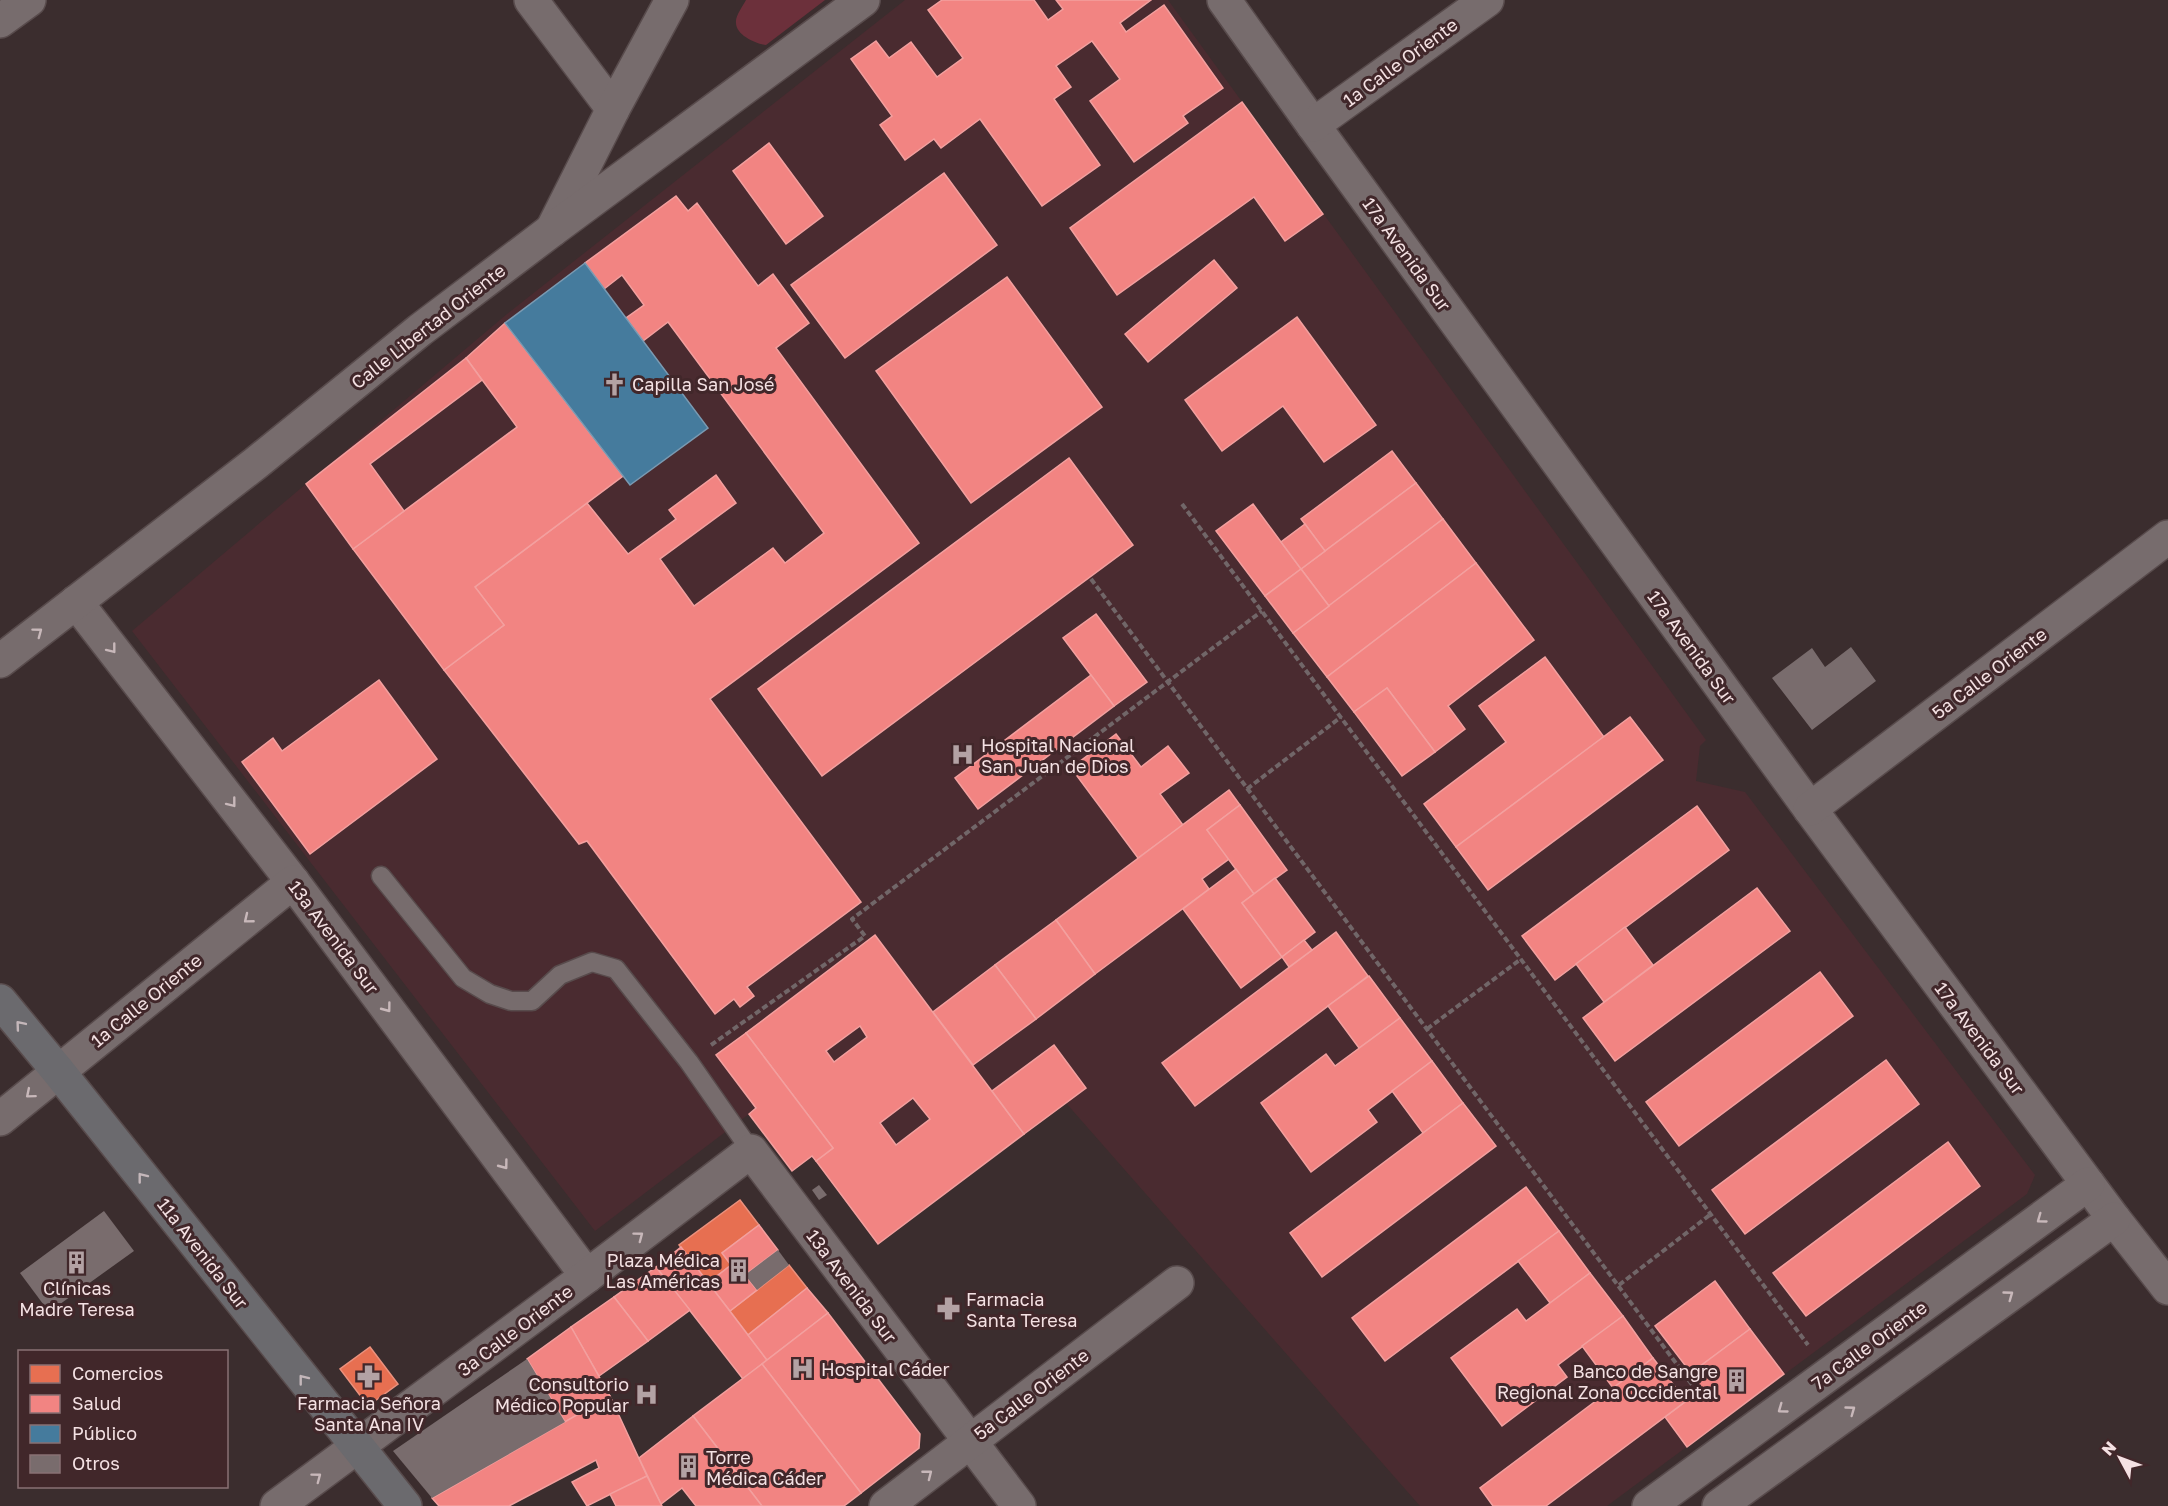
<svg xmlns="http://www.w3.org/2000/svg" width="2168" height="1506" viewBox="0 0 2168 1506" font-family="'Golos Text',sans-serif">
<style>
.built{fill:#4a2b30}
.green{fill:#6c303b}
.shops{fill:#e76f51;stroke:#eb917d;stroke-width:1.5}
.health{fill:#f28482;stroke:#f3a09f;stroke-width:1.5;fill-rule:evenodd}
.public{fill:#457b9d;stroke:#7a9ab2;stroke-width:1.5}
.building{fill:#796c6d}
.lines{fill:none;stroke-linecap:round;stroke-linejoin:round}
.lane-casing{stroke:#584b4c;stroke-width:21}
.street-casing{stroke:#584b4c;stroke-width:36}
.secondary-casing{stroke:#584b4c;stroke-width:36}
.primary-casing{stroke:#584b4c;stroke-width:36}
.path{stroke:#716668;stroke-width:4;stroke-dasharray:6 3;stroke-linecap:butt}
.lane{stroke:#776c6d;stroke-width:18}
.street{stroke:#776c6d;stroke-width:33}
.secondary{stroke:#776c6d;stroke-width:33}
.primary{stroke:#6b6a6e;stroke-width:33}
.oneway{stroke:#c8b8ba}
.oneway2{stroke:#c4b7ba}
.labels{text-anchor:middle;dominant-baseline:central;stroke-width:6;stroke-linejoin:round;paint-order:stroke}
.street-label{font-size:18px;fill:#f4e1e3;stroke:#41272a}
.poi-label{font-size:18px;fill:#f4e1e3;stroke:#41272a;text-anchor:start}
</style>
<rect width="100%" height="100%" fill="#3b2d2e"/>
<polygon class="built" points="905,0 1168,0 1706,740 1700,746 1696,781 1745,792 2035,1175 2027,1194 1607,1506 1420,1506 1066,1103 878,1244 812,1157 792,1171 749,1114 595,1231 132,631 507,314"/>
<path class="green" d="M746 0H825L766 45C756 44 736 35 736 23 735 16 743 6 746 0Z"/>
<g class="shops">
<polygon points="740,1200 759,1225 722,1253 731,1265 708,1283 679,1245"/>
<polygon points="789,1265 807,1288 748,1335 730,1311"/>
<polygon points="370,1347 398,1384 368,1406 340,1369"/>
</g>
<g class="health">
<polygon points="942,0 1034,0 1048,20 1063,9 1056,0 1151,0 1120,23 1126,32 1164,5 1223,88 1183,116 1188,123 1134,162 1090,101 1120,79 1092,41 1056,66 1071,87 1054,99 1100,165 1042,206 980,119 941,148 934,139 905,160 880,125 892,116 851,59 876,41 889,58 911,42 937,77 963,58 928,10"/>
<polygon points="1242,102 1323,214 1285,241 1254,197 1117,295 1070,228"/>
<polygon points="769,143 823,216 786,244 733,171"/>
<polygon points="944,173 997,245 845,358 791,285"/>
<polygon points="676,196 688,211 697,203 758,286 773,274 809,323 776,348 919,543 710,699 861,902 747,987 754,996 740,1007 734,999 715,1014 587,841 579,844 444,670 504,625 475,587 587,503 628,554 676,519 669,510 716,475 736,503 660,559 694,606 773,548 785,563 824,533 668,322 643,341 626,318 644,305 622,275 604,289 585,263"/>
<polygon points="1214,260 1237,288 1148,362 1125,334"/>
<polygon points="1007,277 1102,407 971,503 876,371"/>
<polygon points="1297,317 1376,425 1324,462 1283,406 1222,451 1185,400"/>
<polygon points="505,323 623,476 475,587 504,625 444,670 353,549 517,427 466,358"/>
<polygon points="466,358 482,380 370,464 404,511 353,549 306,484"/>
<polygon points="1392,451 1416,483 1325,551 1301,519"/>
<polygon points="1069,458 1133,545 822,776 758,689"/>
<polygon points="1416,483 1443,519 1329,606 1301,569"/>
<polygon points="1253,504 1301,569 1265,596 1216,531"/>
<polygon points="1443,519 1476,563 1327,677 1293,633"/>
<polygon points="1305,524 1325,551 1301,569 1281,542"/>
<polygon points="1476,563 1534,640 1448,706 1465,729 1435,752 1387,688 1354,712 1327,677"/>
<polygon points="1301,569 1329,606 1293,633 1265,596"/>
<polygon points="1096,614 1147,682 1114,706 1063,638"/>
<polygon points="1545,657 1604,737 1456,847 1424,804 1506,742 1479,706"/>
<polygon points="1091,675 1114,706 978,809 955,778"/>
<polygon points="379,680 437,759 310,854 242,762 273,738 282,751"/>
<polygon points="1387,688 1435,752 1402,776 1354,712"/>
<polygon points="1630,717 1663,760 1488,890 1456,847"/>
<polygon points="1116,734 1141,767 1168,746 1189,773 1160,794 1183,825 1138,858 1071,768"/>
<polygon points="1229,790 1240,805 1207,830 1229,859 1202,879 1209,889 1095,974 1056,920"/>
<polygon points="1240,805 1287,870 1254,894 1207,830"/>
<polygon points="1697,806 1729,850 1555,980 1522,936"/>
<polygon points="1236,869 1254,894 1242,903 1282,957 1241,988 1183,909"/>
<polygon points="1275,878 1315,932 1282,957 1242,903"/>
<polygon points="1757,888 1790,931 1615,1061 1583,1018"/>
<polygon points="1056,920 1095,974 1036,1019 995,965"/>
<polygon points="1625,927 1653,965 1604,1002 1576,964"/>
<polygon points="1336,932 1368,976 1195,1106 1162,1063"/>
<path d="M875 935 1024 1134 878 1244 816 1161 833 1148 746 1033ZM860 1026 867 1037 834 1062 826 1051ZM913 1098 930 1119 896 1145 880 1123Z"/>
<polygon points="1304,940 1312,950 1289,967 1282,957"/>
<polygon points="995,965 1036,1019 973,1065 933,1012"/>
<polygon points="1820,972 1853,1016 1679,1146 1646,1102"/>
<polygon points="1369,976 1400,1018 1359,1048 1328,1006"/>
<polygon points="1400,1018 1432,1061 1368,1110 1377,1122 1311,1172 1261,1103 1326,1054 1335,1066"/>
<polygon points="746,1033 833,1148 816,1161 812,1156 792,1171 749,1114 756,1108 716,1055"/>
<polygon points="1054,1045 1086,1088 1024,1134 992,1091"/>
<polygon points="1886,1060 1919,1104 1745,1234 1712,1190"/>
<polygon points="1432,1061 1463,1103 1423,1133 1392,1091"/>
<polygon points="1463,1103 1496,1146 1322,1277 1290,1233"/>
<polygon points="1948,1142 1980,1186 1806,1316 1773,1273"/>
<polygon points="1526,1187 1559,1231 1385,1361 1352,1318"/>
<polygon points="759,1225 778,1250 745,1275 757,1290 730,1311 708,1283 731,1265 722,1253"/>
<polygon points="1559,1231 1590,1273 1550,1303 1518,1261"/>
<polygon points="681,1247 767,1360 743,1379 656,1267"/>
<polygon points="656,1267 690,1310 648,1341 614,1297"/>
<polygon points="1590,1273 1623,1316 1558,1365 1567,1377 1502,1426 1451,1358 1517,1309 1526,1321"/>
<polygon points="1715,1281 1750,1329 1691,1373 1655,1326"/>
<polygon points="807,1288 828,1313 767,1360 748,1335"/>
<polygon points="614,1297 648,1341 599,1376 571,1327"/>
<polygon points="828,1313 920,1434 919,1448 861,1493 762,1364"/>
<polygon points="1623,1316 1653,1358 1613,1388 1582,1346"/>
<polygon points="571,1327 610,1396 565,1422 527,1359"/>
<polygon points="1750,1329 1784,1374 1687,1447 1665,1417 1702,1389 1691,1373"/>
<polygon points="1653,1358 1686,1401 1546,1506 1493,1506 1480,1488"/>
<polygon points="762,1364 861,1493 844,1506 762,1506 693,1416"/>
<polygon points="610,1396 647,1476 587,1506 572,1482 599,1468 596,1460 509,1506 439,1506 432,1498"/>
<polygon points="693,1416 762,1506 696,1506 682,1488 661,1504 639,1458"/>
<polygon points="647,1476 662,1506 616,1506 610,1494"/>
</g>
<polygon class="public" points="585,263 708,428 630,485 505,323"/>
<g class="building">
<polygon points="1851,647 1876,681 1812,730 1772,678 1812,648 1825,667"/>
<polygon points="819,1185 827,1195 819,1200 812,1190"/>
<polygon points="104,1211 134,1251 49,1312 20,1273"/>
<polygon points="778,1250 789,1265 757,1290 745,1275"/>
<polygon points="527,1359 565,1422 432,1498 393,1451"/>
</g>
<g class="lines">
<defs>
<polyline id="lane" points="381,876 463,978 490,994 511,1001 532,1001 560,975 592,962 616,969 689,1062 751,1151"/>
<g id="street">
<polyline points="531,0 613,109"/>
<polyline points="1224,0 1313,125 1810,809 2114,1219 2168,1288"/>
<polyline points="0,21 29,0"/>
<polyline points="1313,125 1487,0"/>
<polyline points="552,230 613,109 672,0"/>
<polyline points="76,602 293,882 587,1276"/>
<polyline points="1810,809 2168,537"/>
<polyline points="0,1119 293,882"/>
<polyline points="277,1506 587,1276 751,1151 1019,1506"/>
<polyline points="886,1506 1177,1283"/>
<polyline points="1649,1506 2088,1184"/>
<polyline points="1719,1506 2114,1219"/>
</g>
<polyline id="secondary" points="0,661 256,463 420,330 552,230 863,0"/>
<polyline id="primary" points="0,1001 58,1071 405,1506"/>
</defs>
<use href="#lane" class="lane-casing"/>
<use href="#street" class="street-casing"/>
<use href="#secondary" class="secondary-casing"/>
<use href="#primary" class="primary-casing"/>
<g class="path">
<polyline points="1182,504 1808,1345"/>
<polyline points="1091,579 1693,1386"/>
<polyline points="1247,789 1341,717"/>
<polyline points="1427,1029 1521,959"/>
<polyline points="711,1045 865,936 852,919 1262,611"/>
<polyline points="1619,1285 1711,1214"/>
</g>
<use href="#lane" class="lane"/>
<use href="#street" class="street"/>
<use href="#secondary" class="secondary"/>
<use href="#primary" class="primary"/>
</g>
<defs><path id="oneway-chevron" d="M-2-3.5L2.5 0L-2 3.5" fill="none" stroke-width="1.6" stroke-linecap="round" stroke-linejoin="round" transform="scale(1.5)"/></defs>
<g class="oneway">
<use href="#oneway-chevron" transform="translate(38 632) rotate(-37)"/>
<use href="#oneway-chevron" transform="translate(112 649) rotate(52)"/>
<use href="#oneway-chevron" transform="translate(232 803) rotate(52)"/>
<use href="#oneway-chevron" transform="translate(248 919) rotate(141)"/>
<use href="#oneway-chevron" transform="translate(387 1008) rotate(53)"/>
<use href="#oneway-chevron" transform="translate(30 1094) rotate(140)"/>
<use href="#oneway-chevron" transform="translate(504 1165) rotate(53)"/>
<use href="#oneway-chevron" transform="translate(2041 1219) rotate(144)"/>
<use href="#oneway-chevron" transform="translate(639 1236) rotate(-37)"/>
<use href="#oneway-chevron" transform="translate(2009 1295) rotate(-36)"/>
<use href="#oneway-chevron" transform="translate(1782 1409) rotate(144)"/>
<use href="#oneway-chevron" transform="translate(1851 1410) rotate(-36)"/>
<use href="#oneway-chevron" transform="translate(928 1474) rotate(-38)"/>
<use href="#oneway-chevron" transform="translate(317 1477) rotate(-37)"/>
</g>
<g class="oneway2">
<use href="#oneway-chevron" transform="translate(20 1025) rotate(-130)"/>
<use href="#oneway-chevron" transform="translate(142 1177) rotate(-128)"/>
<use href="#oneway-chevron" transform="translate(303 1379) rotate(-128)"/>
</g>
<defs>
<symbol id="church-bare" viewBox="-9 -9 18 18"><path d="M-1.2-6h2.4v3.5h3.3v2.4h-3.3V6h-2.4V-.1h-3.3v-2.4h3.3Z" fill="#b3a2a4" stroke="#41272a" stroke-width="2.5" paint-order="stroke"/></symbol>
<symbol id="hospital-bare" viewBox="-9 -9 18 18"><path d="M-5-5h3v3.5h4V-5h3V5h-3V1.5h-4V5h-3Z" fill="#b3a2a4" stroke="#41272a" stroke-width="2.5" paint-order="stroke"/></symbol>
<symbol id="building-bare" viewBox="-9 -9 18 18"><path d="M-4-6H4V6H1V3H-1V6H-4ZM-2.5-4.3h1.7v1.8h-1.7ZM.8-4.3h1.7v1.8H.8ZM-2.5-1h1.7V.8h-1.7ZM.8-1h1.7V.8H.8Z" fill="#b3a2a4" stroke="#41272a" stroke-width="2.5" paint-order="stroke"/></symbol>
<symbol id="pharmacy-bare" viewBox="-9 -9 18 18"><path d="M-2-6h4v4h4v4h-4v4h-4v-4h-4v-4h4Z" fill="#b3a2a4" stroke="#41272a" stroke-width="2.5" paint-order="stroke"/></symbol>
</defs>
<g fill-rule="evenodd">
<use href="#church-bare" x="598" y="368" width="33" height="33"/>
<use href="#hospital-bare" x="946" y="738" width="33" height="33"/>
<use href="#building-bare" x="60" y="1246" width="33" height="33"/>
<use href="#building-bare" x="722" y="1254" width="33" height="33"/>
<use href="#pharmacy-bare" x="932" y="1292" width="33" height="33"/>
<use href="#hospital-bare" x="786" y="1352" width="33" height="33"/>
<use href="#pharmacy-bare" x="352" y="1360" width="33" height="33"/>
<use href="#building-bare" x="1720" y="1364" width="33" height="33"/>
<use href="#hospital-bare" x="630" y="1378" width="33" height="33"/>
<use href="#building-bare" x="672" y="1450" width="33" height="33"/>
</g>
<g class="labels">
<g class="street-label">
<text transform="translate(1400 62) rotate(-36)">1a Calle Oriente</text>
<text transform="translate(1407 254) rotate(54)">17a Avenida Sur</text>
<text transform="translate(428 326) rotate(-38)">Calle Libertad Oriente</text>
<text transform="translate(1692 647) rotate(54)">17a Avenida Sur</text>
<text transform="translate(1989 673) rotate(-37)">5a Calle Oriente</text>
<text transform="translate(334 937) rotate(53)">13a Avenida Sur</text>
<text transform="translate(146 1000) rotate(-39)">1a Calle Oriente</text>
<text transform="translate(1980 1038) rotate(53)">17a Avenida Sur</text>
<text transform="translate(203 1253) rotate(52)">11a Avenida Sur</text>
<text transform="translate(852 1286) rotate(53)">13a Avenida Sur</text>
<text transform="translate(515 1330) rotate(-37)">3a Calle Oriente</text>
<text transform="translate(1869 1345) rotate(-36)">7a Calle Oriente</text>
<text transform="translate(1031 1394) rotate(-37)">5a Calle Oriente</text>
</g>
<g class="poi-label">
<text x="632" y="384">Capilla San José</text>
<text x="981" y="745">Hospital Nacional<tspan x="981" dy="21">San Juan de Dios</tspan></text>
<text x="720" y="1260" text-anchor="end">Plaza Médica<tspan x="720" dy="21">Las Américas</tspan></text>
<text x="77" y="1288" text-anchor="middle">Clínicas<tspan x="77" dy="21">Madre Teresa</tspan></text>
<text x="966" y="1299">Farmacia<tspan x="966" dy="21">Santa Teresa</tspan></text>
<text x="821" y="1369">Hospital Cáder</text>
<text x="1718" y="1371" text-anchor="end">Banco de Sangre<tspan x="1718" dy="21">Regional Zona Occidental</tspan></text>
<text x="629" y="1384" text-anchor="end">Consultorio<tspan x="629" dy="21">Médico Popular</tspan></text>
<text x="369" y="1403" text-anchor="middle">Farmacia Señora<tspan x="369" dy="21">Santa Ana IV</tspan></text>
<text x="706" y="1457">Torre<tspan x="706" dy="21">Médica Cáder</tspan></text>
</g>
</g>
<rect x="18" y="1350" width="210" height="138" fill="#41272a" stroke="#897174" stroke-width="1.5"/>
<rect x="30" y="1365" width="30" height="18" fill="#e76f51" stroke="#897174" stroke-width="1.5"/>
<text x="72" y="1380" font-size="18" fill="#f4e1e3">Comercios</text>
<rect x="30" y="1395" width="30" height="18" fill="#f28482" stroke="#897174" stroke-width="1.5"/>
<text x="72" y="1410" font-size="18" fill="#f4e1e3">Salud</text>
<rect x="30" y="1425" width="30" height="18" fill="#457b9d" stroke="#897174" stroke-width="1.5"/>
<text x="72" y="1440" font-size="18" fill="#f4e1e3">Público</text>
<rect x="30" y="1455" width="30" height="18" fill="#796c6d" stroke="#897174" stroke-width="1.5"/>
<text x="72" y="1470" font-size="18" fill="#f4e1e3">Otros</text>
<g transform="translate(2120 1458) rotate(311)" stroke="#41272a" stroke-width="4.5" paint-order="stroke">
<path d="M0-4.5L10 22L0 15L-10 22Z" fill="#f4e1e3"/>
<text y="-9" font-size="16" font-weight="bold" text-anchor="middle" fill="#f4e1e3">N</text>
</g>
</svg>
